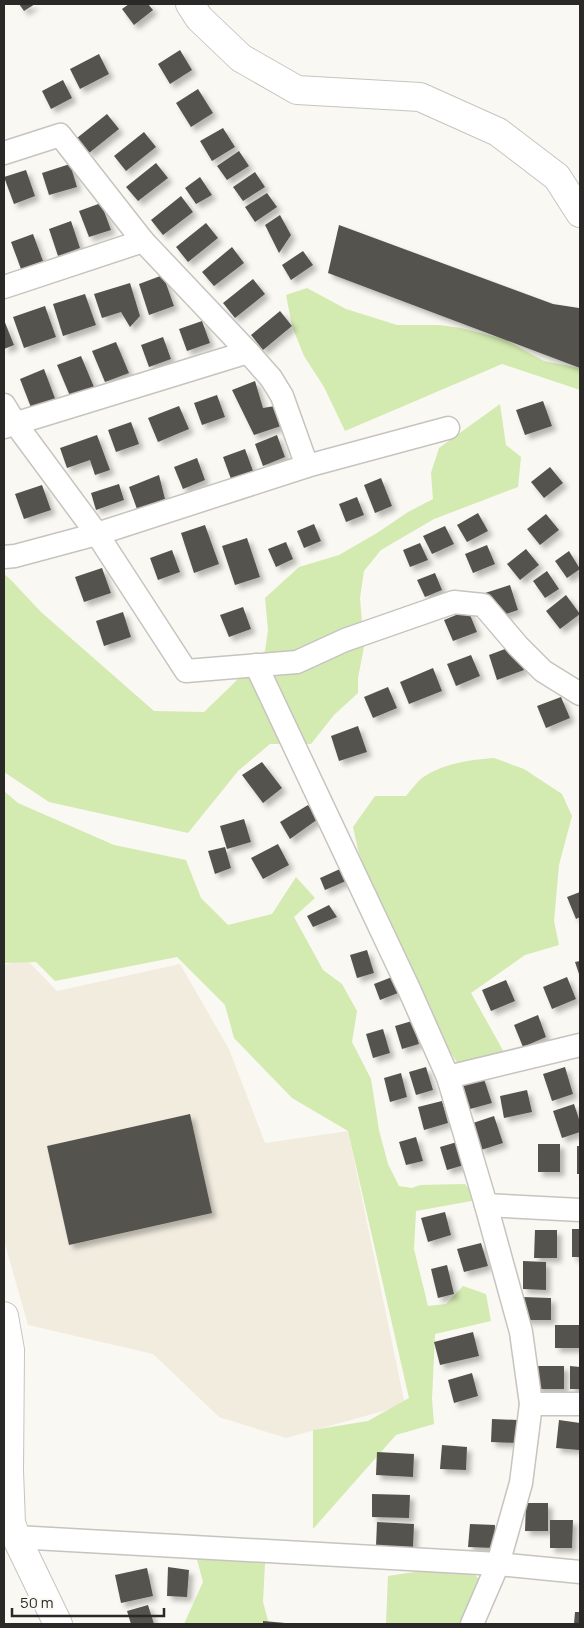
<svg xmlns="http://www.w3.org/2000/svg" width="584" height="1628" viewBox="0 0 584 1628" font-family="Manrope,sans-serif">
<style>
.built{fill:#f2ecdf}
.green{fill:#d3eab1}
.building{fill:#55534e;filter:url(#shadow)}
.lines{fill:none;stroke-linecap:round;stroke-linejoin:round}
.street-casing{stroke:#c7c4bf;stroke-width:25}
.secondary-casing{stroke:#c7c4bf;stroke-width:30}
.street{stroke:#fff;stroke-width:22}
.secondary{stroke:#fff;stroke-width:28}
</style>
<defs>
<filter id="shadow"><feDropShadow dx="4.5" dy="4.5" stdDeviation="2.5" flood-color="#0004"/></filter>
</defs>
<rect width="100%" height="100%" fill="#faf8f2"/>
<polygon class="built" points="26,959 57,991 180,964 229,1049 265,1143 348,1131 405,1405 286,1438 219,1417 153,1354 28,1325 4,1241 4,965"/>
<g class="green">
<polygon points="307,288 346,309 397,325 439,325 461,328 504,339 544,361 580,368 580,390 502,364 345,431 324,387 304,356 292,326 286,295"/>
<polygon points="500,404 506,445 521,457 518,487 434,519 381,550 364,571 360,598 364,647 358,678 358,693 334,715 311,744 270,744 238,771 188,833 49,802 4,772 4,574 11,580 41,612 154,711 204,712 231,686 265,651 268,630 265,598 299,567 339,555 377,533 408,512 433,499 431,473 439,448"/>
<path d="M494 758 524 769 562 794 572 816 559 865 554 921 559 945 525 955 471 993 505 1054 458 1064 444 1043 416 977 376 903 358 850 353 827 375 796H406C411 790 416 783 422 778 444 763 469 760 494 758Z"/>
<polygon points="4,791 18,803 114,845 186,860 201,898 228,925 272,914 296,877 315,898 294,917 323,970 342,984 357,1011 352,1042 371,1079 379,1130 388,1164 399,1186 412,1188 420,1185 465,1184 477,1200 416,1211 414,1249 428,1306 446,1304 463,1286 486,1294 491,1321 435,1334 432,1399 434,1424 396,1435 313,1529 313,1430 368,1421 409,1398 348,1131 292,1098 234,1038 225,1005 177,957 55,981 36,962 4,963"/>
<polygon points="236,1549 265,1563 263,1602 269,1624 184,1624 203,1582 195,1552"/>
<polygon points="448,1567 471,1570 487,1589 481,1624 386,1624 388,1576"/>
</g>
<g class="building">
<polygon points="19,4 35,4 24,11"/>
<polygon points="129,4 148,4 153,10 134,25 122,9"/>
<polygon points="180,50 192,70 170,84 158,64"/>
<polygon points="99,54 109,74 80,89 70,69"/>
<polygon points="63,80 72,98 51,109 42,91"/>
<polygon points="198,89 213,113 191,127 176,103"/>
<polygon points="107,114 119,129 89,153 77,138"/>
<polygon points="223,128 235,147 212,161 200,141"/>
<polygon points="144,132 156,147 126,171 114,156"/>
<polygon points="239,151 249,166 227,180 217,166"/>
<polygon points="156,163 168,178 138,201 126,187"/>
<polygon points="70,164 77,187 49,195 42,173"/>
<polygon points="26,170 35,196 14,204 4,177"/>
<polygon points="255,172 265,187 243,201 233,187"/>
<polygon points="200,177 212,195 196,204 185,188"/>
<polygon points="267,193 277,207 255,222 245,207"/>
<polygon points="181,196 193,212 163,235 151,220"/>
<polygon points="101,203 111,230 89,237 79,211"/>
<polygon points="280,215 291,235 279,253 265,225"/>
<polygon points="71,221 80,248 58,256 49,229"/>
<polygon points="206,223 218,238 188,262 176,247"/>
<polygon points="339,225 553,304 579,308 580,368 328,273"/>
<polygon points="33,234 43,261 21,269 11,242"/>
<polygon points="232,247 244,263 214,286 202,272"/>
<polygon points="303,251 313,265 291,280 282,265"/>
<polygon points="163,275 174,306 149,315 139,284"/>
<polygon points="253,279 265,294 235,318 223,303"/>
<polygon points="130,283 140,316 130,327 121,312 102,318 94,294"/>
<polygon points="85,294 96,325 63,336 53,304"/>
<polygon points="45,306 56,337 24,348 13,317"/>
<polygon points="280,311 292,326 263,350 251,335"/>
<polygon points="4,320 14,345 4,349"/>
<polygon points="202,321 210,343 187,351 179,329"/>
<polygon points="163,337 171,359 149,367 141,345"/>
<polygon points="116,342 129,373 105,382 92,351"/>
<polygon points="81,356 94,387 70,396 57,365"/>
<polygon points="44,369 56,401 32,410 20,379"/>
<polygon points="255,381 263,408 275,406 281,426 254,435 232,390"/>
<polygon points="217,395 225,417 202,425 194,403"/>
<polygon points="543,401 552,426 525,435 516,410"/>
<polygon points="179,406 189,429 158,442 148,418"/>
<polygon points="131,422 139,444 116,452 108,430"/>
<polygon points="97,435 110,470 95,475 90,460 67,468 60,448"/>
<polygon points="277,435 285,457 263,466 255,444"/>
<polygon points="245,449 253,471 231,479 223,457"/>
<polygon points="197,458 205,480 183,489 174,467"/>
<polygon points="550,467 563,483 544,498 531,482"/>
<polygon points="159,475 165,499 137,509 129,487"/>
<polygon points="381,478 392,506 375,513 364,485"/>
<polygon points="119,484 124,500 96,510 91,493"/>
<polygon points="42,485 51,510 24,519 15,494"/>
<polygon points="357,497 364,515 346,522 339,504"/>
<polygon points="478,513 488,531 467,542 457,525"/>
<polygon points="546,514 559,530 540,545 527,529"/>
<polygon points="314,524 321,541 304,548 297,531"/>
<polygon points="205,525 219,564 194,573 181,533"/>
<polygon points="445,526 454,544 432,554 423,536"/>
<polygon points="247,538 260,577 235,585 222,546"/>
<polygon points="286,542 293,559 276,567 268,549"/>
<polygon points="420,543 428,560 410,567 403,550"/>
<polygon points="487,545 495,564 473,573 465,554"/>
<polygon points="526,549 539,565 520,580 507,564"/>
<polygon points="172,550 180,572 158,580 150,558"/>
<polygon points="569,551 580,569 567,578 555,561"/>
<polygon points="102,568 111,593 84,602 75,577"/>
<polygon points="547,571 559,589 545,598 533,581"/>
<polygon points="435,573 442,590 425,597 417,580"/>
<polygon points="510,585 518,610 491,619 482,594"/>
<polygon points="566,595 580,614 560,629 546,611"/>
<polygon points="243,607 251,629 229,637 220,615"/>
<polygon points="468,610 477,632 453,641 444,620"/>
<polygon points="123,612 131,637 104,646 96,621"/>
<polygon points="516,645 524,670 497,680 489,655"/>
<polygon points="471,655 480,676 456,686 447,664"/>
<polygon points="433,668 442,691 409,704 400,682"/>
<polygon points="388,687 397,708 373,718 364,697"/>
<polygon points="561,697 570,718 546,728 537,706"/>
<polygon points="358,726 367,752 339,761 331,736"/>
<polygon points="262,762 282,788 263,803 242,775"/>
<polygon points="308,805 318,819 290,839 280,822"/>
<polygon points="244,819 251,842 227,849 220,826"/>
<polygon points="278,844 289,865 263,879 251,858"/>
<polygon points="225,847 231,868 215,874 208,851"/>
<polygon points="340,869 346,881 325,890 320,878"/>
<polygon points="580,892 580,917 576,919 567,897"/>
<polygon points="329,905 337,917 313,927 307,916"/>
<polygon points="367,950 374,973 357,978 350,955"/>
<polygon points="580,961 580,977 575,962"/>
<polygon points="392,977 398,993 380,1000 374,984"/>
<polygon points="567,977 576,999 552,1009 543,987"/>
<polygon points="506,980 515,1001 491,1011 482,990"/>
<polygon points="538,1015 546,1037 523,1047 514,1025"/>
<polygon points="412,1021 419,1044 402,1049 395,1026"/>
<polygon points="383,1029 390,1053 373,1058 366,1034"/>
<polygon points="426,1067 433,1090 416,1095 409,1072"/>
<polygon points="565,1067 573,1094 552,1101 543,1074"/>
<polygon points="401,1073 407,1097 390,1102 384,1078"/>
<polygon points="483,1076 492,1103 470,1109 461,1083"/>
<polygon points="527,1090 532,1112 504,1118 500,1096"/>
<polygon points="442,1101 448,1123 424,1130 418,1107"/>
<polygon points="574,1104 580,1122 580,1132 562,1138 553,1111"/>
<polygon points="190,1114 212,1213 69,1245 47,1146"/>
<polygon points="494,1116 503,1143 481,1150 473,1123"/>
<polygon points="416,1137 423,1161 406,1165 399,1142"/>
<polygon points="457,1142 464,1165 447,1170 440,1147"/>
<rect x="538" y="1144" width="22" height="28"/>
<rect x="577" y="1146" width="3" height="28"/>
<polygon points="445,1212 451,1235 428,1242 421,1218"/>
<rect x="572" y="1229" width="8" height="28"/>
<polygon points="535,1230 557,1230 557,1258 534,1258"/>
<polygon points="481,1243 488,1266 464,1272 457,1249"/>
<polygon points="523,1261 546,1262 546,1290 523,1289"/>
<polygon points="447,1265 454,1294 438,1298 431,1269"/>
<polygon points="523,1297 551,1298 551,1320 523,1320"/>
<rect x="555" y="1325" width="25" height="23"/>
<polygon points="473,1332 479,1356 440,1365 434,1342"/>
<rect x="536" y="1366" width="28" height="23"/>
<polygon points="570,1366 580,1367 580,1389 570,1389"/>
<polygon points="472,1373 478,1396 454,1403 448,1380"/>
<polygon points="492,1419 518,1420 517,1443 491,1442"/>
<polygon points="559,1420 580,1423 579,1450 556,1448"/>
<polygon points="442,1445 467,1447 466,1470 440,1469"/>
<polygon points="377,1452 414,1454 413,1477 376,1475"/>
<polygon points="372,1494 410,1495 409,1518 372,1517"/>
<polygon points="526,1503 548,1503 548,1531 525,1531"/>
<polygon points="550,1520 573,1520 572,1548 550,1548"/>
<polygon points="377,1522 414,1524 413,1547 376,1546"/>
<polygon points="470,1524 495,1525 494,1548 468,1547"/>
<polygon points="168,1567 189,1570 187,1597 167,1596"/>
<polygon points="147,1568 153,1596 121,1603 115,1575"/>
<polygon points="148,1605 154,1624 131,1624 127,1611"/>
<polygon points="575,1612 580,1612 580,1624 574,1624"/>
<polygon points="263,1621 285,1623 285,1624 263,1624"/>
</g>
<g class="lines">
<defs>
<g id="street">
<polyline points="4,153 60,135 143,241 4,287"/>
<polyline points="248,352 271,378 282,396 307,466"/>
<polyline points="4,405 15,423 97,534 186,671 297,662 345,640 454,602 483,605 518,646 543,671 580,694"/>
<polyline points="4,427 248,352 143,241"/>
<polyline points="4,557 15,556 97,534 307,466 448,428"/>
<polyline points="256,665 409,989 448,1077 486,1205 521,1332 531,1404 521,1483 498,1564 472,1624"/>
<polyline points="448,1077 580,1045"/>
<polyline points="486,1205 580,1210"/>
<polyline points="531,1404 580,1404"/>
<polyline points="16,1537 498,1564 580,1572"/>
</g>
<g id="secondary">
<polyline points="190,4 199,18 241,58 297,90 420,97 498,132 557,177 580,213"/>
<polyline points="4,1316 10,1350 9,1471 11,1523 16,1537 58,1624"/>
</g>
</defs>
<use href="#street" class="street-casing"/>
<use href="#secondary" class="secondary-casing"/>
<use href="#street" class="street"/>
<use href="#secondary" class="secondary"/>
</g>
<rect width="584" height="1628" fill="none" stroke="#2a2927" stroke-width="10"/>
<path d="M12 1608v8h152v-8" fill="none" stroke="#2a2927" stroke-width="2.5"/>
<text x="20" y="1608" font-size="15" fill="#2a2927" stroke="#faf8f2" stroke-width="4" paint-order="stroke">50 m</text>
</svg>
